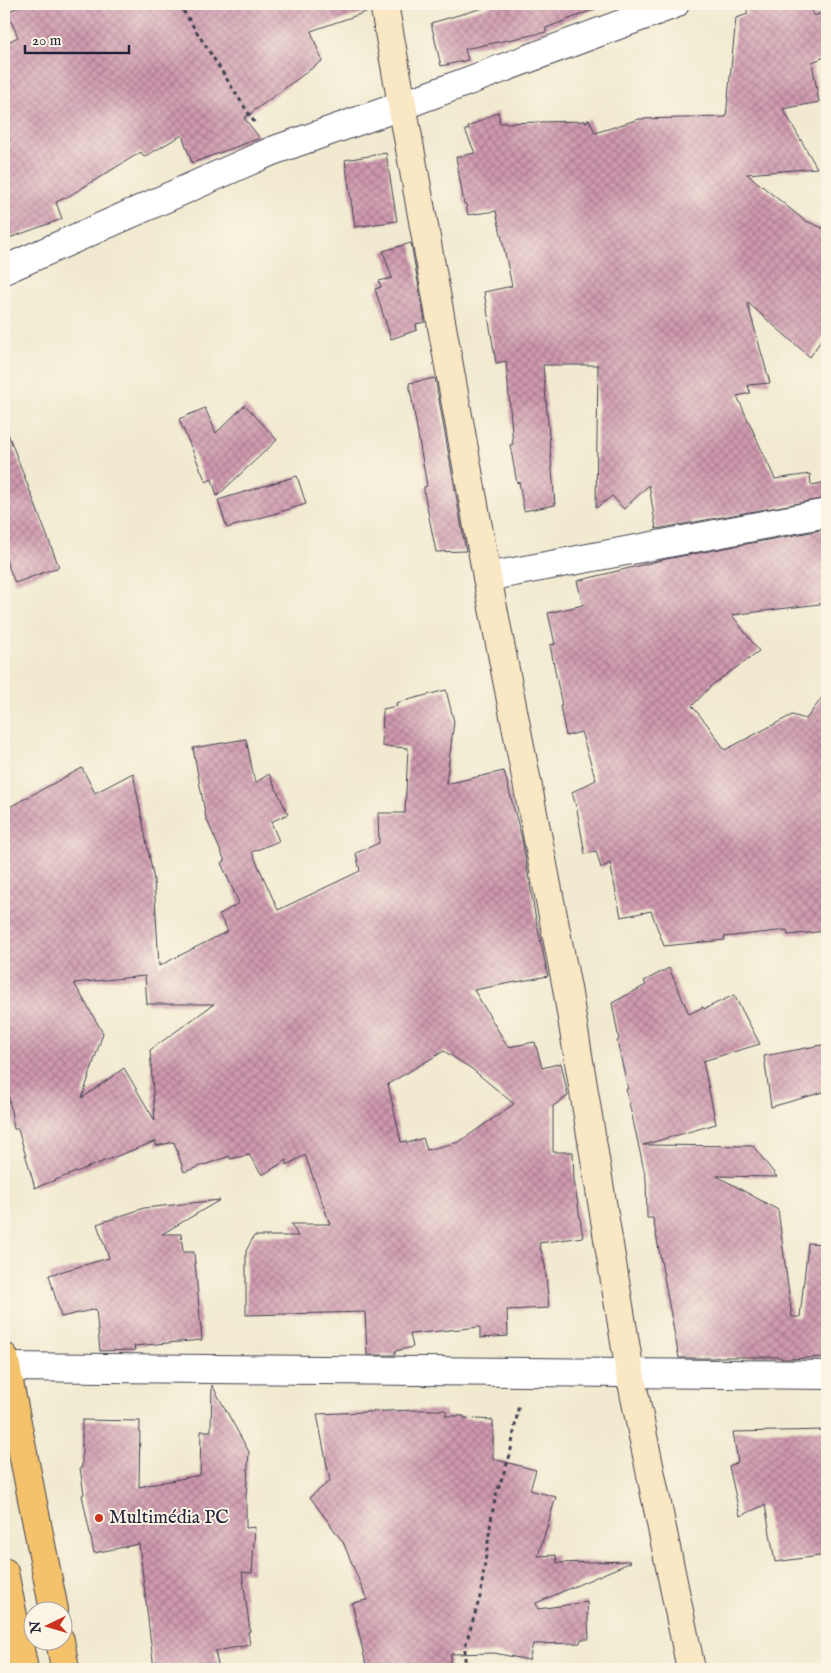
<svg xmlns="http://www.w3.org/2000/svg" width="831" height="1673" viewBox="0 0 831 1673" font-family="'IM FELL English',serif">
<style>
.building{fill:url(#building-cross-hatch);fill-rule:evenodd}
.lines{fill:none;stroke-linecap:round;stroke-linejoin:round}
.street-casing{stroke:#414051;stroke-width:30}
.secondary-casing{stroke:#414051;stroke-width:30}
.primary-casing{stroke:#414051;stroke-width:30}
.path{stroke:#414051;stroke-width:3;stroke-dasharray:4 4;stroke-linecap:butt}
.street{stroke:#fff;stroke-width:28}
.secondary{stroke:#fae7c3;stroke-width:28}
.primary{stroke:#f3c26a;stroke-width:28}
.poi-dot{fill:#c8321e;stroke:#fcf5e5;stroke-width:2}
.labels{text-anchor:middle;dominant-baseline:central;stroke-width:4;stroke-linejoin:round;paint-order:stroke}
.poi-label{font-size:19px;fill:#22223b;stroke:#fcf5e5;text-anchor:start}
</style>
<defs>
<pattern id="building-cross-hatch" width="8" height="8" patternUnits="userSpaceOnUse" patternTransform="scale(1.25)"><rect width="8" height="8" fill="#cf99ae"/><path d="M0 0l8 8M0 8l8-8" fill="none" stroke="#a87c8f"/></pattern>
</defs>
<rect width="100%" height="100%" fill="#fcf5e5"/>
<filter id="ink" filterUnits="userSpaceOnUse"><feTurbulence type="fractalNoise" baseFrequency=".02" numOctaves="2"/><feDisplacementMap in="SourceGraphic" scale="10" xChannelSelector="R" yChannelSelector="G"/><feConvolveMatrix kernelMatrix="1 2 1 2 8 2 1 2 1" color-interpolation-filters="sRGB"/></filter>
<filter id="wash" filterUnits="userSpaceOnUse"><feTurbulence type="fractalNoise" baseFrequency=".0096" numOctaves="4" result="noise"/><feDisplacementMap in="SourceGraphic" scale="20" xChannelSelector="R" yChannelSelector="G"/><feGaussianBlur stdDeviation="1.12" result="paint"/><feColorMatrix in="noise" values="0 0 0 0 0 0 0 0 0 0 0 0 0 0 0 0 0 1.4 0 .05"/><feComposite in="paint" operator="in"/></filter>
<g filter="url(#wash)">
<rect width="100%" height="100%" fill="#f1ead0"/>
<g id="blocks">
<g class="building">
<polygon points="25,4 369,4 369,11 311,31 322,61 244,118 260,138 192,163 182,135 144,157 141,152 69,196 56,202 62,219 4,240 4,209 8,207 4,176 4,146 10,140 4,125 4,44 18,37 7,12"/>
<polygon points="497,4 602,4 603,6 546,28 546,32 465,49 468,60 441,66 431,23"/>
<polygon points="745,4 810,4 814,16 827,11 827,56 812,62 819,102 783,109 817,168 747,174 804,220 827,230 827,331 810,357 747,302 770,383 748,385 750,393 737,396 775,479 810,474 811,485 827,482 827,498 656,529 649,485 624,509 612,496 596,508 598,365 543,365 555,505 524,511 519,482 517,483 510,445 513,444 506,361 496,363 484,292 512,286 496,211 468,215 466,204 464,204 456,157 475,153 465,130 469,129 468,127 498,112 500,123 585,121 586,123 589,119 595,133 639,119 726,117 736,18 748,14"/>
<polygon points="386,153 397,221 355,227 345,160"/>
<polygon points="411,243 425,322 416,324 417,330 391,339 375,289 381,287 379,281 392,278 383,251"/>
<polygon points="435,378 466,551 436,552 424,492 424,487 427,486 409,383"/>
<polygon points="245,405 277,440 217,496 212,479 206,482 179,419 205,408 216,433"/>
<polygon points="4,431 7,431 59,567 15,583 4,555"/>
<polygon points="297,476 306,504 227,528 218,500"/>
<polygon points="827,529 827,603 732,615 759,651 712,685 692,706 707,724 725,750 792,715 806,719 827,691 827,931 788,935 787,930 724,937 725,940 664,946 651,911 621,917 610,863 601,868 596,851 585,854 577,810 572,792 596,780 581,732 566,736 560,706 562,706 550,645 555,644 548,613 583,605 577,581 666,559"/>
<path d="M446 690 454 722 446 784 504 771 522 839 535 914 548 976 474 990 508 1047 535 1042 542 1068 561 1063 568 1096 553 1106V1152H573L574 1180 583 1237 539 1243 545 1265 549 1308 507 1310 508 1336 480 1338V1327L410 1334 413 1347 395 1351V1355H367L365 1312 246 1315V1251L254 1236H298L291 1224H330L305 1155 287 1165V1160L262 1175 249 1155 230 1159V1156L184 1172 174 1142 156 1146V1141L35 1188 18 1129H14L4 1068V810L82 768 95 793 133 773 154 880 159 966 228 931 219 915 239 903 221 863 225 861 206 818 193 748 246 739 255 783 269 774 288 814 271 822 279 841 252 852 278 910 360 871 356 853 379 843 378 813H405L408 748 382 746 383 709 397 706 396 703ZM145 976 147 1004H214L150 1050 155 1121 124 1068 82 1098 103 1033 74 983ZM444 1051 472 1069 514 1104 459 1142 427 1150 423 1138 407 1143 406 1141 401 1142 388 1084Z"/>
<polygon points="669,968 689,1014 703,1007 704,1009 734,995 760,1044 703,1061 716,1124 643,1145 753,1146 777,1177 717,1176 778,1210 792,1317 800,1317 808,1243 827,1244 827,1357 788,1359 781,1359 781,1357 722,1357 713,1358 679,1358 653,1218 647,1218 646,1179 626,1089 628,1089 617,1041 619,1040 612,1003 646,985 644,981"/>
<polygon points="827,1044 827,1091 771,1107 764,1056"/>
<polygon points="220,1200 162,1234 181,1234 183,1252 194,1252 202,1340 134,1346 135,1350 100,1351 96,1309 61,1317 49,1275 109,1258 97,1224 144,1208"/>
<polygon points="212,1385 249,1452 246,1495 246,1528 255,1527 252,1573 242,1572 250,1631 248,1632 250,1645 215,1651 219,1669 154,1669 139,1544 94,1553 82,1495 84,1494 80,1468 82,1467 82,1420 140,1421 139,1487 200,1475 201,1431 211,1431"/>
<polygon points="413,1410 446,1410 446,1416 464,1416 464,1418 493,1420 493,1459 536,1470 530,1490 556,1497 538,1556 556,1555 557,1563 630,1561 631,1562 536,1603 538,1609 587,1602 589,1639 581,1639 580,1643 533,1644 529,1660 494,1653 451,1654 449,1669 367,1669 352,1603 367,1600 343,1542 310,1497 330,1481 317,1414"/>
<polygon points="827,1430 827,1555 775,1562 765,1505 740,1516 729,1466 738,1462 733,1432"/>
</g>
</g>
</g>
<g filter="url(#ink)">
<use href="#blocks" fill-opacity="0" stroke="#414051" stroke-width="1"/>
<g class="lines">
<defs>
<g id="street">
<polyline points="4,270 272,151 401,106 675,4"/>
<polyline points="487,577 827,513"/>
<polyline points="4,1367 827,1375"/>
</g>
<polyline id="secondary" points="384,4 487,577 567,988 630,1373 691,1669"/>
<g id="primary">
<polyline points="4,1357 54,1610"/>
<polyline points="4,1572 24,1669"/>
<polyline points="60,1640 65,1669"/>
</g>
</defs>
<use href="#street" class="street-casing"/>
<use href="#secondary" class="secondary-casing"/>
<use href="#primary" class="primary-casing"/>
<g class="path">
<polyline points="179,4 256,125"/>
<polyline points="465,1669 465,1647 480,1597 492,1514 496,1495 510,1455 519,1404"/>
</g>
<use href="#street" class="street"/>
<use href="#secondary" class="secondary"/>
<use href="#primary" class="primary"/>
</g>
</g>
<circle class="poi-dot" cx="99" cy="1518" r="5"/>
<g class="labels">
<g class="poi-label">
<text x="109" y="1518">Multimédia PC</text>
</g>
</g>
<rect width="831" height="1673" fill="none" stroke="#fcf5e5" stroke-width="20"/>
<g transform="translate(48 1626) rotate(265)"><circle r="24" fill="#fcf5e5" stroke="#a5a1a1"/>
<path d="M0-4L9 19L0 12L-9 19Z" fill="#c8321e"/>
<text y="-8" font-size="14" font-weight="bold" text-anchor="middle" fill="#22223b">N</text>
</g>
<path d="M25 45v8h104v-8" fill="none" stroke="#22223b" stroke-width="2.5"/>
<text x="32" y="45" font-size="15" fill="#22223b" stroke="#fcf5e5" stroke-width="4" paint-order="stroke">20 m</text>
</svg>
